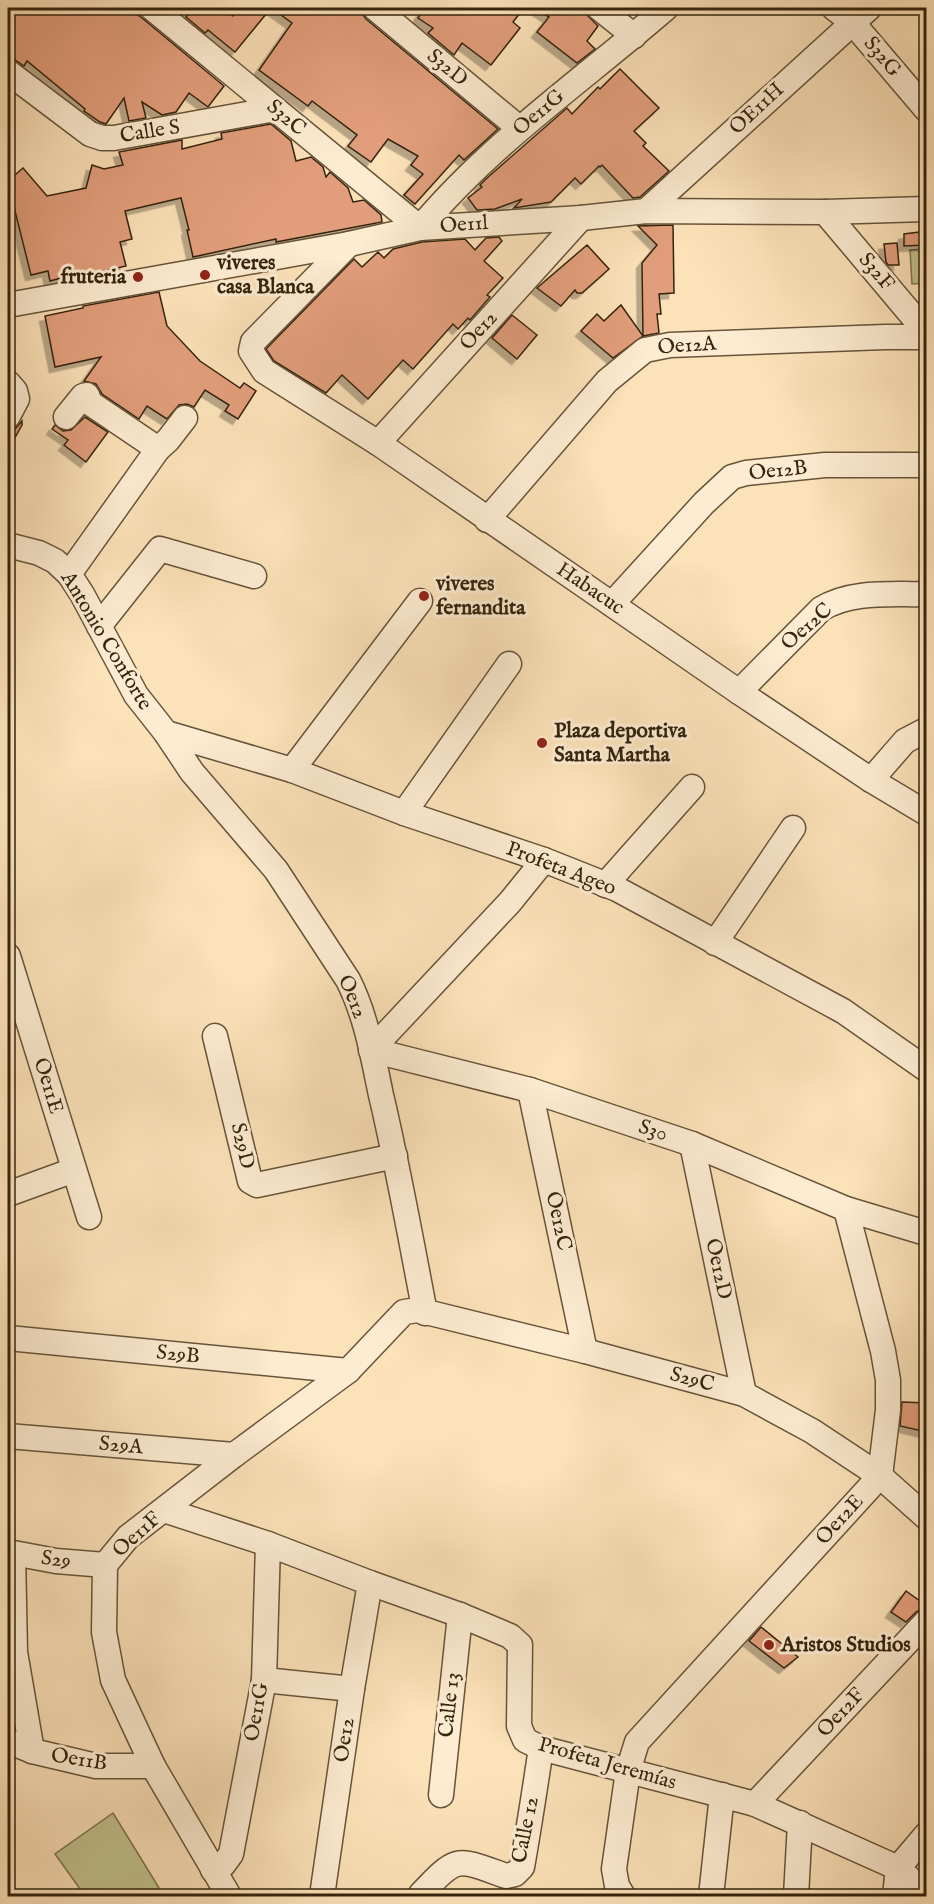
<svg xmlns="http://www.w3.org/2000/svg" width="934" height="1904" viewBox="0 0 934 1904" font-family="'IM FELL English',serif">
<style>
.green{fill:#c2c28d;stroke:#7c734e;stroke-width:1.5}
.building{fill:#e29e7b;stroke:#35240f;stroke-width:1.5;filter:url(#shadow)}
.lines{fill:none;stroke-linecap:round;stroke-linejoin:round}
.minor-casing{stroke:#67543a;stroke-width:27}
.minor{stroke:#fdecd2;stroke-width:24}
.poi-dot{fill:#8f2418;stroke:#fdecd2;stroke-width:2}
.labels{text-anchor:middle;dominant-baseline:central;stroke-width:6;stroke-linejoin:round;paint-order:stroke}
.street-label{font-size:21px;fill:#35240f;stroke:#fdecd2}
.poi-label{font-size:21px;font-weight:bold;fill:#35240f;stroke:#fdecd2;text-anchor:start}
</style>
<defs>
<filter id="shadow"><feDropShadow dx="-5.5" dy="5.5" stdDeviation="0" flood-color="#0004"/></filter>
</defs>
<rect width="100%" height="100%" fill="#fce2b9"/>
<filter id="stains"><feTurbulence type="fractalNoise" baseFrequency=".00333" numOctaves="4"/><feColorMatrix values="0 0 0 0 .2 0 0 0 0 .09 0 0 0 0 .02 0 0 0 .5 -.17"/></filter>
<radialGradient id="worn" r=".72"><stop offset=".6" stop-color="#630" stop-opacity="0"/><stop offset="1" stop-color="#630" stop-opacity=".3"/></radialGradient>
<g class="green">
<polygon points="926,249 926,283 912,284 910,250"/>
<polygon points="113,1813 164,1896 85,1896 55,1854"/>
</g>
<g class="building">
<polygon points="16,8 124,8 133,15 135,13 142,18 224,86 208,107 189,93 176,112 162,115 142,102 146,118 129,121 124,98 106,124 100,122 84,111 85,109 27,61 24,66 8,55 8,18"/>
<polygon points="193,8 222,8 233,16 239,8 358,8 366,19 498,129 464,160 459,155 415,204 404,195 423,174 411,165 418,156 388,139 371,162 348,146 357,135 312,101 308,106 259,70 292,23 271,8 235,52 208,30 205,33 186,17"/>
<polygon points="424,8 524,8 513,22 520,28 491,65 462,43 454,55 428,33 433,28 418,18"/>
<polygon points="535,8 580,8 598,26 587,41 595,49 577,63 537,32 549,17"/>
<polygon points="620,69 659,108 634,131 646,143 643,146 669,171 640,197 633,198 602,165 600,167 599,166 581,184 575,178 551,202 514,208 522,199 495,209 477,210 468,198 482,187 480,185 487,178 567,108 572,114 598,87 600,89"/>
<polygon points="271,124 291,141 296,161 311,157 323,167 326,177 330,172 348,188 353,202 364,200 381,215 382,222 276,242 276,239 193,257 187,230 189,230 181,198 125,211 132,239 120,242 126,266 96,273 96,275 62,281 61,278 50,281 48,271 31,275 14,207 8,213 8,181 23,168 47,196 86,188 92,165 104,169 123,165 119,152 182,140 182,149 222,139 221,133"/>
<polygon points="673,225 674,293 659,294 661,314 657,314 659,333 643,336 642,263 657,245 638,226"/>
<polygon points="927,231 927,245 904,246 904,234"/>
<polygon points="499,237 502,241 484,261 503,278 487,295 490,297 470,320 468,318 458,329 453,324 413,369 403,360 368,399 342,375 326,393 274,361 266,349 354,259 362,267 378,252 384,258 393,249 422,242 465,239 475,250 486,238"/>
<polygon points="897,243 899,265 888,265 886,262 884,244"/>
<polygon points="587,245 609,269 582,293 577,293 575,290 561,306 537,288"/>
<polygon points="159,292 167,326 200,361 240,388 244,383 256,391 238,419 225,411 229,405 205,390 194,407 187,404 179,405 167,419 147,406 139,419 102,394 96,384 84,381 101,357 55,367 45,316 83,308 83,306"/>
<polygon points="621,305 643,336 613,358 581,331 597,314 604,321"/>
<polygon points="512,315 537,335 517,359 492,338"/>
<polygon points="85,417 108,432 86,462 64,445 68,440 52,429 55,425 63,431 71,430"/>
<polygon points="22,421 22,425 8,450 8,430 16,428"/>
<polygon points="902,1402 927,1403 927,1432 900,1426"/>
<polygon points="906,1591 927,1606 916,1612 906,1622 891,1612"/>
<polygon points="761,1627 798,1657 784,1668 749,1641"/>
</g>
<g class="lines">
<defs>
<g id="minor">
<path d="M152 8 420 228C491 143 583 80 666 8"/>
<polyline points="375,8 519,128"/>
<polyline points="599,8 634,36"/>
<polyline points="834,8 852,22 926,109"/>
<polyline points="8,72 90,134 102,138 114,138 275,109"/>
<polyline points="646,211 869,8"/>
<polyline points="825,212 926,332"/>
<polyline points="349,244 253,342 251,351 264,371 378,443 739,692 871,780 926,813"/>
<polyline points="8,305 349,244 420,228 581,218 646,211 825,212 926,209"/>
<polyline points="8,383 15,391 17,399 8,416"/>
<polyline points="66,417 83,396 87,395 90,403 158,449"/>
<polyline points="378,443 581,218"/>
<polyline points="487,520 607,381 645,350 670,345 885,337 926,337"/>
<path d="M8 545 39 553 55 561 69 574 82 594 136 695 166 733 192 772 276 870 348 980C366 1015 373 1057 381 1095 398 1167 411 1240 425 1313"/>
<polyline points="69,574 158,449 168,440 185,418"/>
<polyline points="612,604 704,503 732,477 746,473 825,465 926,465"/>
<polyline points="99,626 160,549 254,576"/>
<path d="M739 692 821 609C851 590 892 595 926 594"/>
<polyline points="166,733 292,770 404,813 544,860 617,889 843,1011 926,1069"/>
<polyline points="292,770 420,601"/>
<polyline points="871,780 905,741 926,730"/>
<polyline points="404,813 509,664"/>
<polyline points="544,860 510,902 371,1050 530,1090 692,1144 846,1209 926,1233"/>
<polyline points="605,885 692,787"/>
<polyline points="715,943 793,828"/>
<polyline points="8,956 89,1217"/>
<polyline points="215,1036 250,1181 257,1185 395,1156"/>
<polyline points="530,1090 585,1351"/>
<polyline points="692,1144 744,1394"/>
<polyline points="8,1194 74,1170"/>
<polyline points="8,1338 348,1371"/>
<polyline points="8,1436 234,1455"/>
<polyline points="164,1510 268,1544 370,1583 460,1615 510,1636 520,1645 519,1726 525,1740 541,1748 755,1804 898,1868 926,1894"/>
<polyline points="8,1552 56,1561 105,1565"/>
<polyline points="13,1554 15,1652 32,1751"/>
<polyline points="264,1680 352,1689"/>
<polyline points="8,1741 32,1751 96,1766 153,1766"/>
<polyline points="441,1795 460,1615"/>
<polyline points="755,1804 926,1622"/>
<polyline points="213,1870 223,1865 231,1854 264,1680 268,1544"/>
<path d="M421 1894C458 1855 456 1858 506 1876L515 1874 522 1867C529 1828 535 1788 541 1748"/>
<polyline points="229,1896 153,1766 113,1680 104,1632 105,1565 128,1537 234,1455 348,1371 404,1312 418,1310 585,1351 744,1394 812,1431 880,1476 926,1517"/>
<polyline points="322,1896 352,1689 370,1583"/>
<polyline points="623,1896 617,1886 614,1869 628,1771 637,1742 880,1476 888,1410 888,1380 883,1351 846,1209"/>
<polyline points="711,1896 722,1795"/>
<polyline points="796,1896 800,1823"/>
<polyline points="895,1896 898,1868 926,1835"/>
</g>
</defs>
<use href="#minor" class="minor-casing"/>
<use href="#minor" class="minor"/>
</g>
<g class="poi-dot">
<circle cx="205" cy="275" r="6"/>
<circle cx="138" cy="277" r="6"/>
<circle cx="424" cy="596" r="6"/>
<circle cx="542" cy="743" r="6"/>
<circle cx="769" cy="1645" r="6"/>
</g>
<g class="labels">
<g class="street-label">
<text transform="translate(882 57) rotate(50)">S32G</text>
<text transform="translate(447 68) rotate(40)">S32D</text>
<text transform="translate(757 109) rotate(-43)">OE11H</text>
<text transform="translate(539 113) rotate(-40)">Oe11G</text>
<text transform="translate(286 118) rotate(40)">S32C</text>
<text transform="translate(150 132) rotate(-9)">Calle S</text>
<text transform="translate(464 225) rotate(-4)">Oe11l</text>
<text transform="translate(876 272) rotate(50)">S32F</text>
<text transform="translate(479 331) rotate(-48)">Oe12</text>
<text transform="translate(687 346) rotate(-4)">Oe12A</text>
<text transform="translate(778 471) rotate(-6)">Oe12B</text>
<text transform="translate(590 589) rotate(34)">Habacuc</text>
<text transform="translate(807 627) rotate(-41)">Oe12C</text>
<text transform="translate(106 641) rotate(59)">Antonio Conforte</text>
<text transform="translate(561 869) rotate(21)">Profeta Ageo</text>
<text transform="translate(352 997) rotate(68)">Oe12</text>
<text transform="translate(48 1086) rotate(73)">Oe11E</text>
<text transform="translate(653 1131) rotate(18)">S30</text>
<text transform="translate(242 1146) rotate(77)">S29D</text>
<text transform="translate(558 1221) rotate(78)">Oe12C</text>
<text transform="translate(718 1269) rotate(78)">Oe12D</text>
<text transform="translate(178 1355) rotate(6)">S29B</text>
<text transform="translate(692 1380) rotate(15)">S29C</text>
<text transform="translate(121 1446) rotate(5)">S29A</text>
<text transform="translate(840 1520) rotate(-48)">Oe12E</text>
<text transform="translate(137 1535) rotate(-42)">Oe11F</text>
<text transform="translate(56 1560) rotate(7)">S29</text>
<text transform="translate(450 1705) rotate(-84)">Calle 13</text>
<text transform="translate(257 1712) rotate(-80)">Oe11G</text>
<text transform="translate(841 1713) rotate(-47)">Oe12F</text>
<text transform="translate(345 1740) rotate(-82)">Oe12</text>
<text transform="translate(79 1760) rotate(9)">Oe11B</text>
<text transform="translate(607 1764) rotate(16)">Profeta Jeremías</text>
<text transform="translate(526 1830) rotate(-79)">Calle 12</text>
</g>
<g class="poi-label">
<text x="217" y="263">viveres<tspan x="217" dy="24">casa Blanca</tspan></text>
<text x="126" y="277" text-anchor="end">fruteria</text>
<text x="436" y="584">viveres<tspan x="436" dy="24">fernandita</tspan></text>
<text x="554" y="731">Plaza deportiva<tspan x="554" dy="24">Santa Martha</tspan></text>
<text x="781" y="1645">Aristos Studios</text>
</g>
</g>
<rect width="934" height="1904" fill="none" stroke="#fce2b9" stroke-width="30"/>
<rect x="9" y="9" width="916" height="1886" fill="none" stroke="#35240f" stroke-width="3"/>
<rect x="15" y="15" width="904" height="1874" fill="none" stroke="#35240f" stroke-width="1.5"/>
<rect width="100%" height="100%" filter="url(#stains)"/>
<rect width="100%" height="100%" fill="url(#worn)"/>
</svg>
